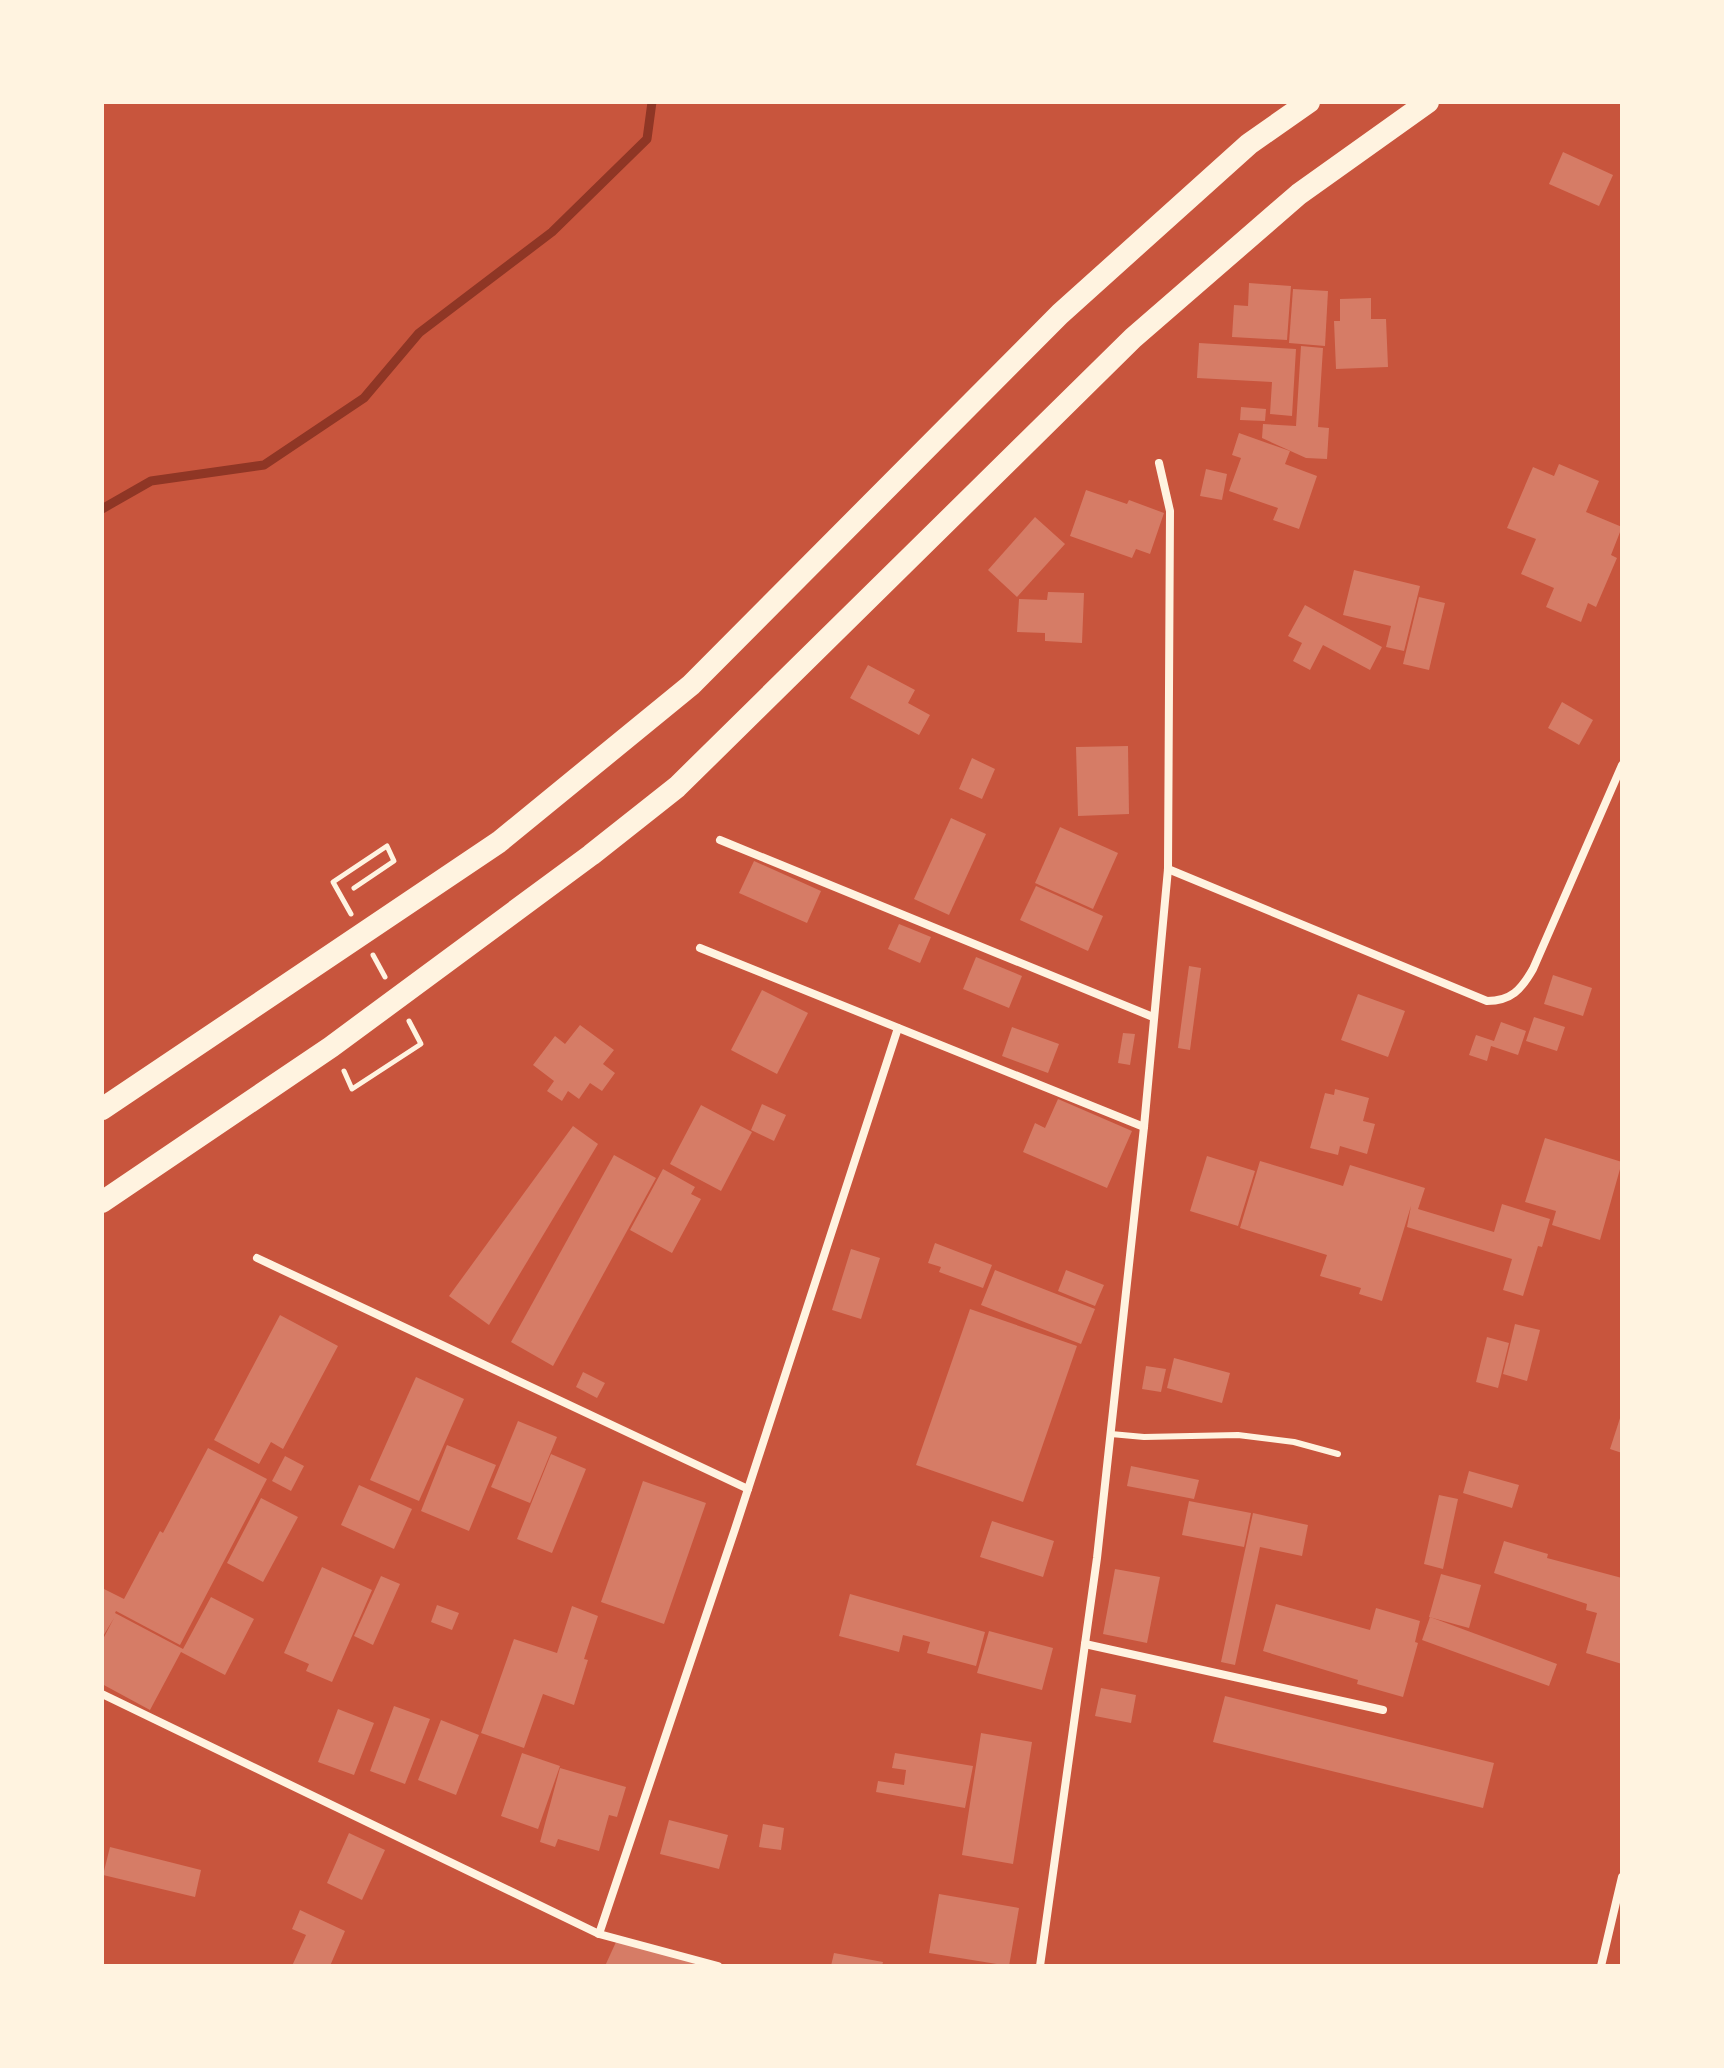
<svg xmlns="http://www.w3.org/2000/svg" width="1724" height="2068" viewBox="0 0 1724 2068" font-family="'Archivo Narrow',sans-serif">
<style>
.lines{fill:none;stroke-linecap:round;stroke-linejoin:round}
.stream{stroke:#8f3625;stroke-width:9}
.building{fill:#d67c66}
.path{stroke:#fff3e0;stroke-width:5}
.service{stroke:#fff3e0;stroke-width:6}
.minor{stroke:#fff3e0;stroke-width:8}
.trunk{stroke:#fff3e0;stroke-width:22}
</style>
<rect width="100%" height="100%" fill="#c8553d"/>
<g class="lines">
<polyline class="stream" points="102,509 151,481 264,465 364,398 419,333 552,232 647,139 652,102"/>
</g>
<g class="building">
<polygon points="1563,152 1613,175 1599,206 1549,184"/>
<polygon points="1249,283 1291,286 1287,340 1232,337 1234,305 1248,306"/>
<polygon points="1293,289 1328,291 1325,346 1289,343"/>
<polygon points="1371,298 1371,319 1386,319 1388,367 1336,369 1334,321 1340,321 1340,299"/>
<polygon points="1199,343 1296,349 1292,416 1270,414 1272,382 1197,378"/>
<polygon points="1301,346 1323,348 1318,427 1329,428 1327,459 1306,458 1262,438 1263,424 1296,426"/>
<polygon points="1241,407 1266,409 1265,421 1240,420"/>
<polygon points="1239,433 1290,451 1285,464 1317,476 1299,529 1273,520 1278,508 1229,491 1241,458 1232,455"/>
<polygon points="1559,464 1599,481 1586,512 1622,527 1611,555 1617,558 1596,607 1588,603 1581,622 1546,607 1554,588 1521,574 1536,539 1507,528 1533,467 1554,476"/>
<polygon points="1206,469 1227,474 1222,500 1200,496"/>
<polygon points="1086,490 1127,504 1129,500 1164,513 1150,554 1136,549 1132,558 1070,536"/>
<polygon points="1035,517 1065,544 1017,597 988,570"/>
<polygon points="1354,570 1420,586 1404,651 1386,647 1391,626 1343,615"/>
<polygon points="1048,592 1084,593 1082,643 1045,641 1045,633 1017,632 1019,599 1047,600"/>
<polygon points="1419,597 1445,603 1429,670 1403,664"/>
<polygon points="1305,605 1382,647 1370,670 1323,645 1310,670 1293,661 1302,643 1288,636"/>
<polygon points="868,665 915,690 908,703 930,715 919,735 850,698"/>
<polygon points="1562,702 1593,720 1579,745 1548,728"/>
<polygon points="1128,746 1129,814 1078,816 1076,747"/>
<polygon points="972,758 995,769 982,799 959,789"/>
<polygon points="951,818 986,834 949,915 914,899"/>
<polygon points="1060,827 1118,853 1093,909 1035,883"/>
<polygon points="754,861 821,891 807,923 739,893"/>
<polygon points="1036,886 1103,916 1088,951 1020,920"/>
<polygon points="899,924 931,937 920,963 888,949"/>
<polygon points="976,957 1022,976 1009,1008 963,989"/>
<polygon points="1189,966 1201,968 1190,1050 1178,1048"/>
<polygon points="1553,975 1592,988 1583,1016 1544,1004"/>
<polygon points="762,990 808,1013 777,1074 731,1050"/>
<polygon points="1358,994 1405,1011 1388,1057 1341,1040"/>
<polygon points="1534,1017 1565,1027 1557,1051 1526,1041"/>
<polygon points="1501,1022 1526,1031 1518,1055 1491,1046 1487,1061 1469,1055 1476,1035 1494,1041"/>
<polygon points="580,1025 614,1050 603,1064 615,1073 602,1091 590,1083 579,1099 568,1091 562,1101 547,1091 554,1081 533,1065 555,1036 565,1044"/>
<polygon points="1012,1027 1059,1044 1048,1073 1002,1056"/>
<polygon points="1123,1033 1135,1034 1130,1065 1118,1063"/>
<polygon points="1335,1089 1369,1098 1363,1121 1375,1124 1367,1154 1340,1146 1338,1155 1310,1148 1325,1093 1334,1095"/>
<polygon points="1058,1099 1132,1131 1107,1188 1023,1152 1035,1123 1045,1128"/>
<polygon points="762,1104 786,1115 774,1141 751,1130"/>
<polygon points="701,1105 752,1132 721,1191 670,1164"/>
<polygon points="573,1126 598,1144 489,1325 449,1296"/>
<polygon points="1545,1138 1622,1162 1600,1240 1552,1225 1556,1211 1525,1202"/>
<polygon points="614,1155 656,1178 553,1366 511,1342"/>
<polygon points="1207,1156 1255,1171 1238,1226 1190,1211"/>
<polygon points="1260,1161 1343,1186 1350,1165 1425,1188 1418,1209 1494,1232 1502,1204 1550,1219 1542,1247 1538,1246 1523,1296 1503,1290 1512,1259 1407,1227 1411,1206 1382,1301 1359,1294 1361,1288 1320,1276 1327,1255 1240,1228"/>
<polygon points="663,1169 695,1187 691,1194 701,1199 672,1253 630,1230"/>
<polygon points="935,1243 992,1265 983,1288 939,1272 941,1267 928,1263"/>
<polygon points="851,1249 880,1258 861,1319 832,1310"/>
<polygon points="995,1270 1095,1309 1081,1344 981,1305"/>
<polygon points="1066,1270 1104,1285 1095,1306 1058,1291"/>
<polygon points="970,1309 1077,1346 1023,1502 916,1465"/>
<polygon points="280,1315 338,1346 283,1449 271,1442 259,1464 214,1440"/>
<polygon points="1515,1324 1540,1330 1527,1381 1503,1374"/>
<polygon points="1487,1337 1509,1343 1498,1388 1476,1382"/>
<polygon points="1174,1358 1230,1373 1222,1403 1167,1388"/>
<polygon points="1146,1366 1166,1369 1161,1392 1142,1389"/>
<polygon points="583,1372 605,1383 597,1398 576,1387"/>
<polygon points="416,1377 464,1399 419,1501 370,1480"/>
<polygon points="1622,1412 1622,1453 1610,1449"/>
<polygon points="518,1421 557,1437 530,1503 491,1487"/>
<polygon points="447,1445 496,1465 469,1531 421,1511"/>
<polygon points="208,1448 267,1479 180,1645 116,1611 115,1613 183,1649 211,1597 254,1619 225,1675 181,1652 150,1710 102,1684 102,1641 114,1618 102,1638 102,1588 124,1599 160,1531 163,1533"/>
<polygon points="551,1454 586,1469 552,1553 517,1539"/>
<polygon points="285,1456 304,1466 291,1491 272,1481"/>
<polygon points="1131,1466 1199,1480 1194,1499 1127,1486"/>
<polygon points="1469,1471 1519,1485 1512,1508 1463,1493"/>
<polygon points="643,1481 706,1503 664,1624 601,1602"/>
<polygon points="359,1485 412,1509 394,1549 341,1525"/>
<polygon points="1439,1495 1458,1499 1443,1569 1424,1564"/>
<polygon points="261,1498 298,1517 263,1582 227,1563"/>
<polygon points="1189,1501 1251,1513 1244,1547 1182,1535"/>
<polygon points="1253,1513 1308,1525 1302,1556 1260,1547 1235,1665 1221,1662"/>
<polygon points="992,1521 1054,1541 1043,1577 980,1557"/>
<polygon points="1504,1541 1548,1554 1547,1558 1622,1578 1622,1664 1586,1653 1597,1613 1586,1610 1587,1604 1494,1573"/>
<polygon points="322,1567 372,1590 332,1682 306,1671 309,1664 284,1653"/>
<polygon points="1115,1569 1160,1577 1147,1643 1103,1634"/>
<polygon points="1441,1574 1481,1585 1469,1628 1429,1617"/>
<polygon points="381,1576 400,1584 373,1645 354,1636"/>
<polygon points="850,1594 985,1632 976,1666 927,1653 930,1642 903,1635 899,1652 839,1636"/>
<polygon points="1276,1604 1370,1630 1376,1608 1420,1621 1415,1642 1418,1643 1403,1697 1357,1684 1358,1680 1263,1651"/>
<polygon points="437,1605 459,1613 452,1630 431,1622"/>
<polygon points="572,1606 598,1616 584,1659 588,1660 574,1705 543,1694 524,1748 481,1733 514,1639 557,1653"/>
<polygon points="1430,1617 1557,1664 1549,1686 1422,1640"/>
<polygon points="989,1631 1053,1648 1042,1690 977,1673"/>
<polygon points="1101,1688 1136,1695 1131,1723 1095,1716"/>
<polygon points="1225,1696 1494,1763 1483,1808 1213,1742"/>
<polygon points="394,1706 430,1719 405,1784 370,1771"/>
<polygon points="338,1709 374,1723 354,1775 318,1762"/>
<polygon points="441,1720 479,1735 456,1795 418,1780"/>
<polygon points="981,1733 1032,1742 1013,1864 962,1855"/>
<polygon points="522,1753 560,1766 538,1829 501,1816"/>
<polygon points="895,1753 973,1766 965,1808 876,1792 878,1781 904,1785 906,1770 892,1768"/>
<polygon points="560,1768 626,1787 617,1817 609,1815 599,1851 558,1839 555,1847 540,1842"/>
<polygon points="669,1820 728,1835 719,1869 660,1854"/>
<polygon points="763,1824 784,1828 781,1850 759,1847"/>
<polygon points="349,1833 385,1850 362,1900 327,1883"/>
<polygon points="110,1847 201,1870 195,1897 103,1875"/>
<polygon points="939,1894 1019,1908 1009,1966 929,1953"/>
<polygon points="300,1910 345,1931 330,1966 292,1966 306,1935 292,1929"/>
<polygon points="616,1942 710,1966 605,1966"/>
<polygon points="834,1953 883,1962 882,1966 831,1966"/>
</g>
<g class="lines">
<g class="path">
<polyline points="351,914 333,882 387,846 394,861 354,888"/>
<polyline points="373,955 385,977"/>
<polyline points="344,1071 352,1089 421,1044 409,1021"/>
</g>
<polyline class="service" points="1111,1434 1144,1437 1238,1435 1294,1442 1338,1454"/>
<g class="minor">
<polyline points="720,840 1153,1017"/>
<path d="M1168 869 1487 1001C1511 1001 1521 990 1533 969L1622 765"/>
<polyline points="700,948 1144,1127"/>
<polyline points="257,1258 748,1489"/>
<polyline points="1085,1644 1383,1710"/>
<polyline points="102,1694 599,1934 718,1966"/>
<polyline points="599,1934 735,1529 898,1028"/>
<polyline points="1040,1966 1097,1558 1144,1127 1168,869 1170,511 1159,463"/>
<polyline points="1601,1966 1622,1877"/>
</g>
<g class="trunk">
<polyline points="102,1109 499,842 691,685 1060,314 1249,144 1309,102"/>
<polyline points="102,1202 331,1047 591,855 677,787 1133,338 1299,194 1428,102"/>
</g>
</g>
<rect width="1724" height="2068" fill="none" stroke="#fff3e0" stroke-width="208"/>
</svg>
